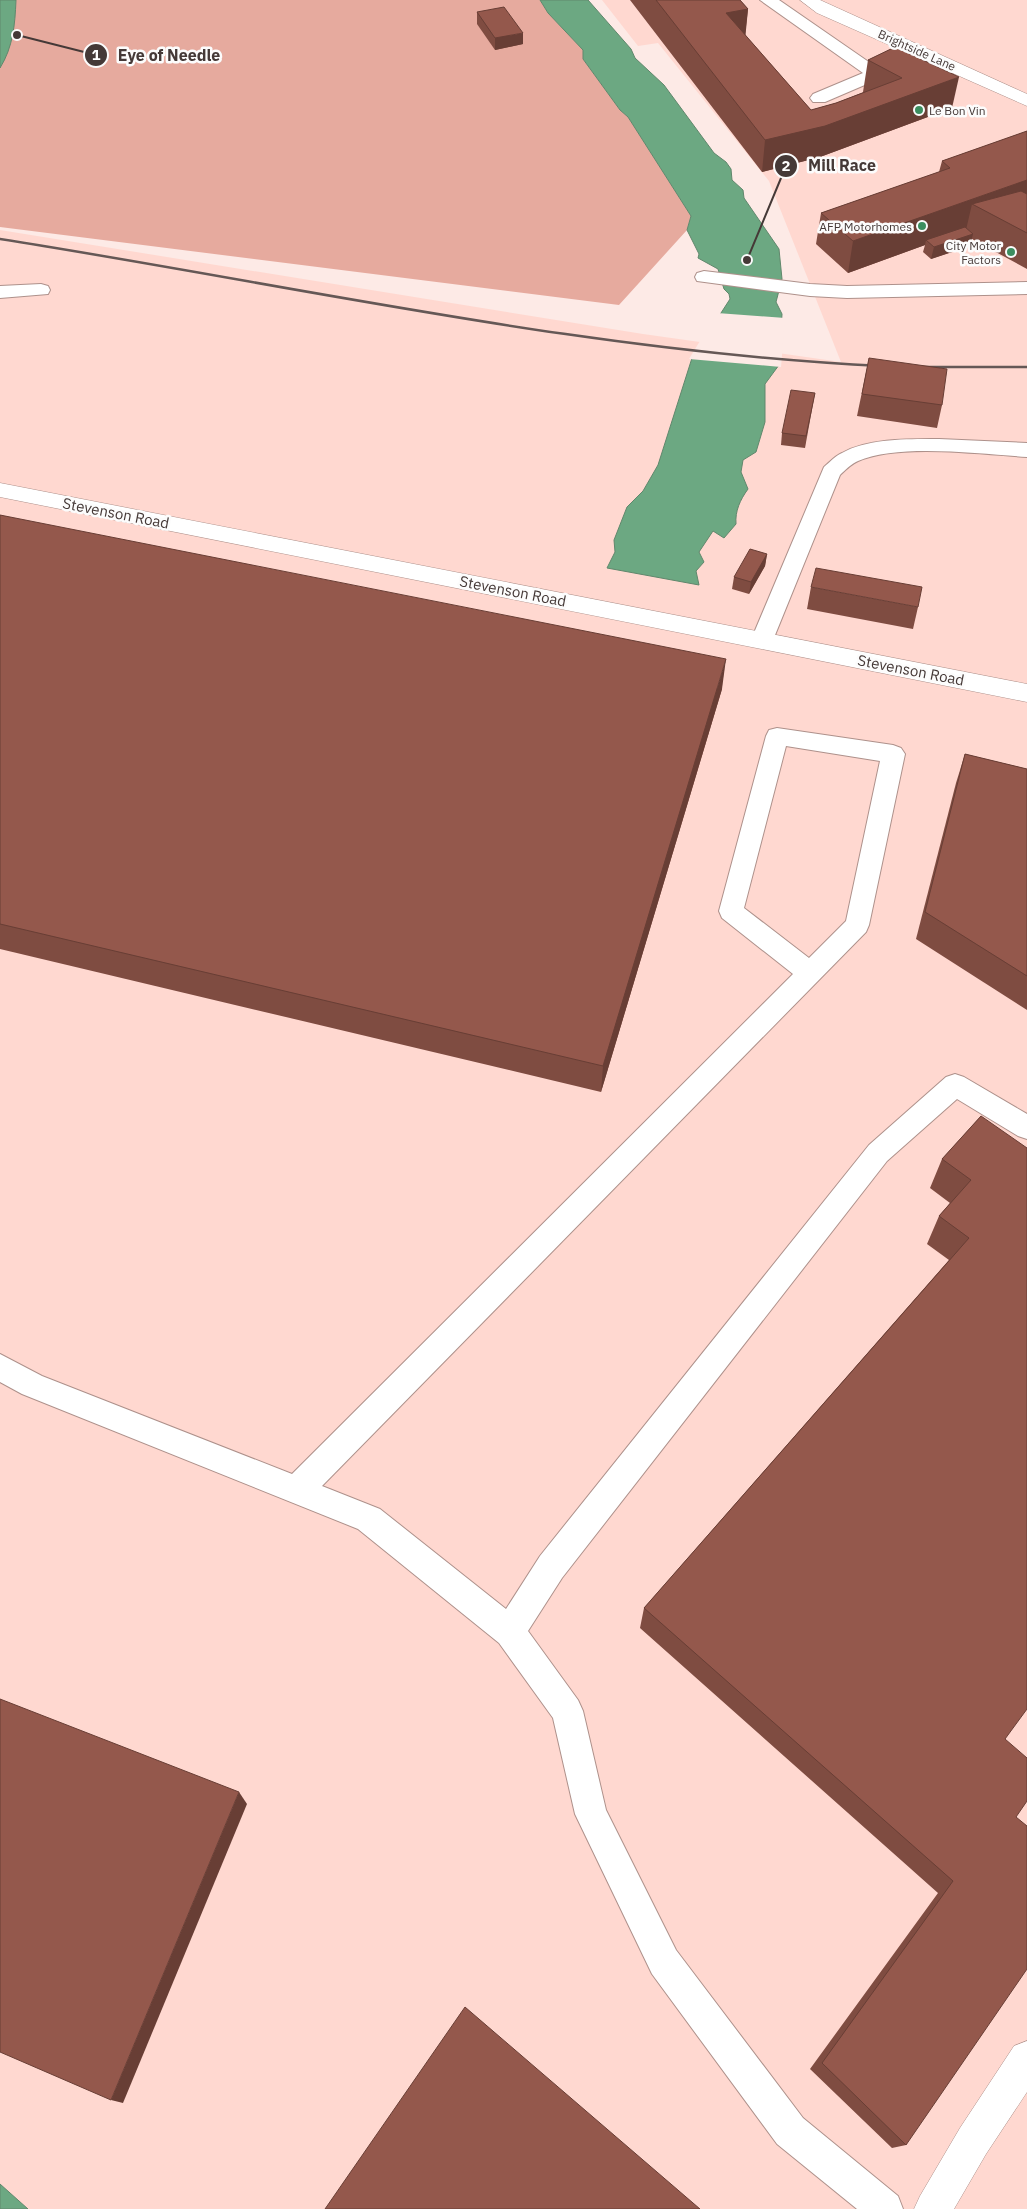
<svg xmlns="http://www.w3.org/2000/svg" width="1027" height="2209" viewBox="0 0 1027 2209" font-family="'IBM Plex Sans',sans-serif">
<style>
.built{fill:#ffd8d0}
.green{fill:#e6aa9e}
.water{fill:#6ca882;stroke:#60876c}
.pier{fill:#fdeae6}
.lines{fill:none;stroke-linecap:round;stroke-linejoin:round}
.service-casing{stroke:#ae918b;stroke-width:2}
.minor-casing{stroke:#ae918b;stroke-width:1}
.secondary-casing{stroke:#ae918b;stroke-width:1}
.primary-casing{stroke:#ae918b;stroke-width:1}
.service{fill:#fff;fill-rule:evenodd}
.minor{fill:#fff;fill-rule:evenodd}
.secondary{fill:#fff;fill-rule:evenodd}
.primary{fill:#fff;fill-rule:evenodd}
.rail{stroke:#655856;stroke-width:2.5}
.wall{fill:#7f4c41}
.shaded-wall{fill:#683e35}
.building{fill:#94584c;stroke:#683e35}
.poi-dot{fill:#3c8e60;stroke:#fcfcfc;stroke-width:2}
.labels{text-anchor:middle;dominant-baseline:central;stroke-width:5;stroke-linejoin:round;paint-order:stroke}
.far-street-label{font-size:12px;fill:#453937;stroke:#fcfcfc}
.far-poi-label{font-size:12px;fill:#453937;stroke:#fcfcfc;text-anchor:end}
.street-label{font-size:15px;fill:#453937;stroke:#fcfcfc}
.leader{fill:none;stroke:#453937;stroke-width:2}
.callout-dot{fill:#453937;stroke:#fcfcfc;stroke-width:2}
.mark-label{font-size:15px;text-anchor:middle;font-weight:bold;fill:#fff}
.callout-label{font-size:16px;text-anchor:middle;font-weight:bold;fill:#453937;stroke:#fcfcfc;stroke-width:5;stroke-linejoin:round;paint-order:stroke}
</style>
<rect width="100%" height="100%" fill="#fdeae6"/>
<polygon class="built" points="602,0 1027,0 1027,2209 28,2209 0,2184 0,230 643,334 841,362 769,181 658,43 638,46"/>
<path class="green" d="M16 0H540L548 13 583 50V59L620 110 628 117 691 216 687 230 619 305 0 227V68C12 47 15 25 16 0Z"/>
<g class="water">
<path d="M0 0H16C15 25 13 47 0 68Z"/>
<path d="M540 0H588L631 49 635 58 664 85 714 153 726 162 731 169 732 180 743 190 744 198 779 249 782 279 776 302 782 314 779 365 765 384V422L756 452 743 460 741 472 748 489C740 500 735 511 736 524L724 538 713 531 699 552 704 562 696 571 699 585 607 568 615 552 614 540 627 507 643 491 658 465 692 358 730 299 729 294 724 289 718 269 698 258 699 254 687 230 691 216 628 117 620 110 583 59V50L548 13Z"/>
<polygon points="0,2184 28,2209 0,2209"/>
</g>
<polygon class="pier" points="717,313 785,318 781,367 689,359"/>
<g class="lines">
<defs>
<g id="service">
<polygon points="760,0 779,0 876,67 889,63 895,64 897,68 895,72 825,102 813,102 810,98 813,94 863,73"/>
<polygon points="704,271 810,284 847,286 1027,282 1027,294 847,298 810,296 697,281 695,277 697,273"/>
<polygon points="41,284 48,286 50,290 48,294 0,298 0,286"/>
<path d="M939 439 1027 443V457C982 454 898 443 858 461 851 464 845 470 840 475L773 640 770 646 762 648 754 646 751 640 824 467C830 462 835 456 842 453 868 438 910 439 939 439Z"/>
<path d="M777 728 893 745 901 748 905 754 869 925 866 932 322 1486 380 1509 506 1609 540 1556 869 1145 946 1077 955 1074 964 1077 1027 1114V1139L1018 1136 957 1099 887 1161 562 1578 528 1631 578 1700 583 1711 606 1810 676 1950 803 2118 898 2196 903 2209H857L777 2144 652 1974 575 1814 553 1718 499 1643 358 1529 22 1394 0 1382V1354L42 1376 292 1474 793 974 722 918 719 911 766 736 769 730ZM786 746 880 761 846 921 809 958 744 908Z"/>
</g>
<polygon id="minor" points="0,483 1027,684 1027,702 0,497"/>
<polygon id="secondary" points="1027,2041 1027,2092 986,2154 954,2209 914,2209 920,2196 960,2128 1014,2046"/>
<polygon id="primary" points="800,0 820,0 1027,94 1027,106 817,13"/>
</defs>
<use href="#service" class="service-casing"/>
<use href="#minor" class="minor-casing"/>
<use href="#secondary" class="secondary-casing"/>
<use href="#primary" class="primary-casing"/>
<use href="#service" class="service"/>
<use href="#minor" class="minor"/>
<use href="#secondary" class="secondary"/>
<use href="#primary" class="primary"/>
<g class="rail">
<path d="M0 239C293 285 585 352 882 366"/>
<polyline points="917,367 1027,367"/>
</g>
</g>
<g class="wall">
<polygon points="630,0 740,0 748,9 745,35 811,110 836,103 864,92 863,92 868,60 895,47 952,108 820,157 762,172"/>
<polygon points="477,12 523,44 495,50 477,24"/>
<polygon points="1027,131 1027,269 972,239 970,246 931,259 923,252 925,245 848,273 816,244 821,213 939,172 942,161"/>
<polygon points="869,358 942,405 937,428 857,416"/>
<polygon points="815,393 805,448 781,445 782,433"/>
<polygon points="0,515 722,689 601,1092 0,949"/>
<polygon points="767,554 765,566 749,594 732,589 734,577"/>
<polygon points="811,587 918,607 913,629 807,609"/>
<polygon points="965,754 1027,769 1027,1010 916,939 956,783"/>
<polygon points="981,1116 1005,1739 1016,1817 906,2145 892,2148 810,2069 938,1893 640,1628 644,1608 949,1260 927,1244 939,1216 950,1203 930,1188 942,1159"/>
</g>
<g class="shaded-wall">
<polygon points="748,9 745,40 726,13"/>
<polygon points="523,33 523,44 495,50 495,38"/>
<polygon points="959,77 952,108 820,157 762,172 765,140"/>
<polygon points="1027,180 1027,208 972,204 966,230 926,240 925,245 848,273 853,241"/>
<polygon points="973,234 970,246 931,259 934,247"/>
<polygon points="767,554 765,566 749,594 751,582"/>
<polygon points="726,659 722,689 601,1092 603,1066"/>
<polygon points="239,1792 247,1804 123,2103 111,2100"/>
</g>
<g class="building">
<polygon points="656,0 740,0 748,9 726,13 811,110 836,103 902,78 868,60 895,47 959,77 825,126 765,140"/>
<polygon points="504,7 523,33 495,38 477,12"/>
<polygon points="1027,131 1027,180 853,241 821,213 950,168 942,161"/>
<polygon points="1021,191 1027,194 1027,233 972,204"/>
<polygon points="965,227 973,234 934,247 926,240"/>
<polygon points="869,358 947,369 942,405 862,394"/>
<polygon points="791,390 815,393 806,436 782,433"/>
<polygon points="0,515 726,659 603,1066 0,924"/>
<polygon points="750,549 767,554 751,582 734,577"/>
<polygon points="816,568 922,587 918,607 811,587"/>
<polygon points="965,754 1027,769 1027,976 925,912"/>
<polygon points="981,1116 1027,1148 1027,1709 1005,1739 1027,1758 1027,1801 1016,1817 1027,1826 1027,1969 906,2145 822,2063 953,1881 644,1608 969,1238 939,1216 971,1180 942,1159"/>
<polygon points="0,1699 239,1792 111,2100 0,2052"/>
<polygon points="465,2007 700,2209 325,2209"/>
</g>
<g class="poi-dot">
<circle cx="919" cy="110" r="5"/>
<circle cx="922" cy="226" r="5"/>
<circle cx="1011" cy="252" r="5"/>
</g>
<g class="labels">
<g class="far-street-label">
<text transform="translate(917 50) rotate(24)">Brightside Lane</text>
</g>
<g class="far-poi-label">
<text x="929" y="110" text-anchor="start">Le Bon Vin</text>
<text x="912" y="226">AFP Motorhomes</text>
<text x="1001" y="245">City Motor<tspan x="1001" dy="14">Factors</tspan></text>
</g>
<g class="street-label">
<text transform="translate(116 513) rotate(11)">Stevenson Road</text>
<text transform="translate(513 591) rotate(11)">Stevenson Road</text>
<text transform="translate(911 670) rotate(11)">Stevenson Road</text>
</g>
</g>
<path class="leader" d="M17 35L96 55M747 260L786 166"/>
<g class="callout-dot">
<circle cx="17" cy="35" r="5"/>
<circle cx="747" cy="260" r="5"/>
<circle cx="96" cy="55" r="12"/>
<circle cx="786" cy="166" r="12"/>
</g>
<g class="mark-label">
<text x="96" y="60">1</text>
<text x="786" y="171">2</text>
</g>
<g class="callout-label">
<text x="169" y="61">Eye of Needle</text>
<text x="842" y="171">Mill Race</text>
</g>
</svg>
